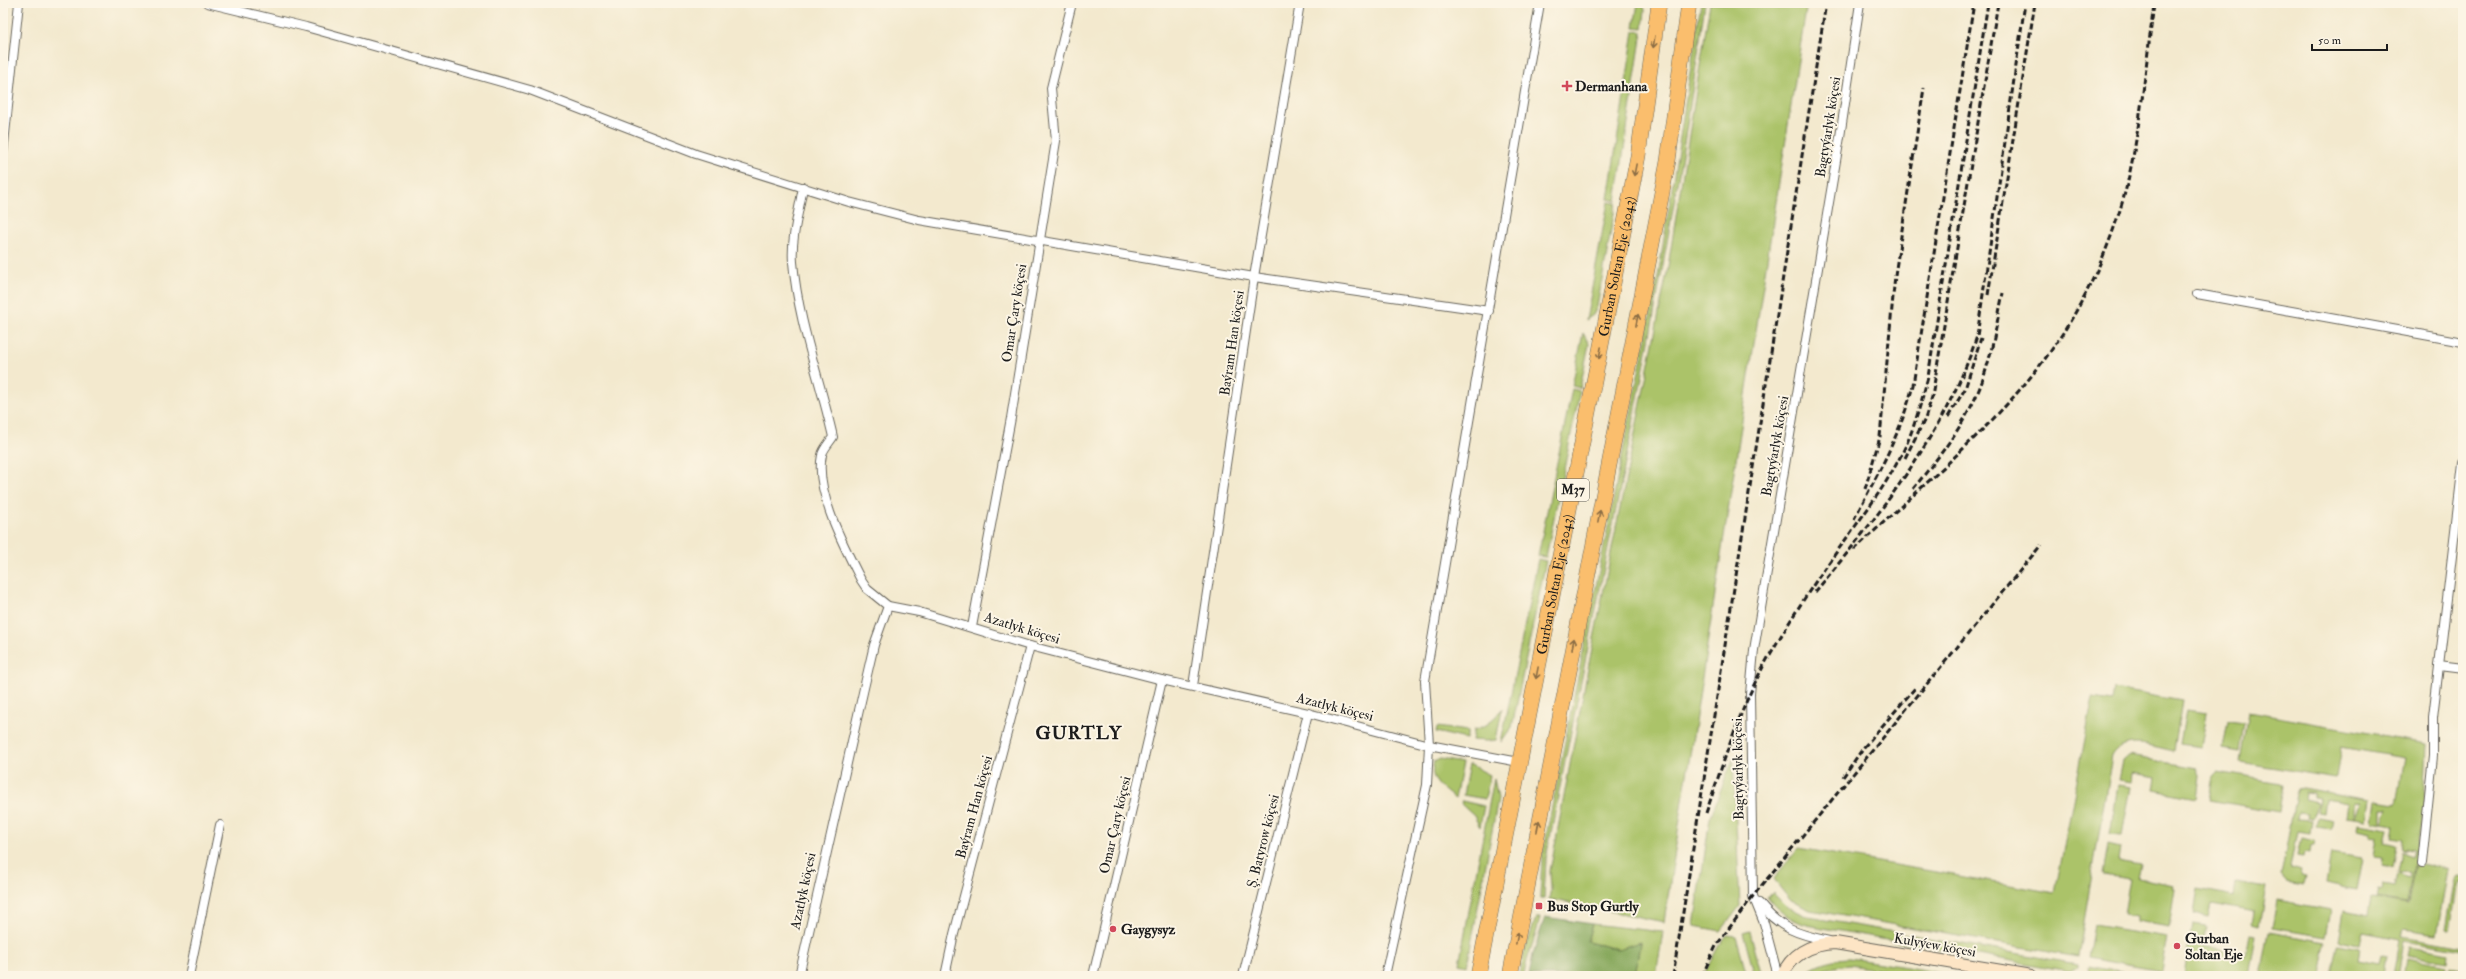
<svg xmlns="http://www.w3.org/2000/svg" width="2466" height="979" viewBox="0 0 2466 979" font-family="'IM FELL Double Pica',serif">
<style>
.green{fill:#abc369;stroke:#647042}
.forest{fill:#88a95d;stroke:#52623c}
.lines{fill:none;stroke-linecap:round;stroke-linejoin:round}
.street-casing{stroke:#67645a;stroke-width:10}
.secondary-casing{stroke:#67645a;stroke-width:14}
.highway-casing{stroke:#67645a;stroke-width:16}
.street{stroke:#fff;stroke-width:8}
.secondary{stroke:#fde5c5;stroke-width:12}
.highway{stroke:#fabe6d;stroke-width:15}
.rail{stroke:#1c1c1c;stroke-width:3;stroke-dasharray:6 3;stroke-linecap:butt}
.oneway{stroke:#8b6d44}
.poi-dot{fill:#d1495b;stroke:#fcf5e5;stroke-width:1.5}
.labels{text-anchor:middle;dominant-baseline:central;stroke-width:4;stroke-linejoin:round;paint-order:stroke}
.shield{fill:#fcf5e5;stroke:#5f5d58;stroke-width:1}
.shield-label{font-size:13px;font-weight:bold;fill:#1c1c1c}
.poi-label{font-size:14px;font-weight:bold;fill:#1c1c1c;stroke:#fcf5e5;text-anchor:start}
.street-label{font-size:14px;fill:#1c1c1c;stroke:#fcf5e5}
.district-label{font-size:18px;font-weight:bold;letter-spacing:1px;fill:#1c1c1c;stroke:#fcf5e5}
</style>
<rect width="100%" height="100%" fill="#fcf5e5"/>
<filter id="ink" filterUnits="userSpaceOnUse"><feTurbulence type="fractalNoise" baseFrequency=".025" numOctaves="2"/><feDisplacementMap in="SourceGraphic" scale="8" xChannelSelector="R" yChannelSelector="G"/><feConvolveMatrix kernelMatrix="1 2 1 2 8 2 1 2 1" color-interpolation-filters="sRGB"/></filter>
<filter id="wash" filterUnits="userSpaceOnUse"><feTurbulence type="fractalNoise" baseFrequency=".012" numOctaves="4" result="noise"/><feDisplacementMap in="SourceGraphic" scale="16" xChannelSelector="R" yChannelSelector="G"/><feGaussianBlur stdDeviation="0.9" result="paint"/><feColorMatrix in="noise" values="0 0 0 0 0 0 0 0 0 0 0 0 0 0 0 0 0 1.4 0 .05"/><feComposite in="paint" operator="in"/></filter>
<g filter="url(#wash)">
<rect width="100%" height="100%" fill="#f3e9ce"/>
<g class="green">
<polygon points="1638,3 1642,3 1645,10 1643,28 1634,27"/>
<path d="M1701 3H1705C1666 290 1601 573 1546 858L1544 898H1540L1542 857 1659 271Z"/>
<polygon points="1710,3 1807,3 1664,922 1549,899 1551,888 1550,871 1588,668 1667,273"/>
<polygon points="1634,31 1642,32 1616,201 1608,199"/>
<polygon points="1608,202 1616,203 1597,307 1593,315 1586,320"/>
<polygon points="1583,333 1589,344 1580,388 1572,386"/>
<polygon points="1572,389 1580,391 1546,557 1538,556"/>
<polygon points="1538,559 1546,561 1512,727 1501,743"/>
<path d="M2114 689 2182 701 2174 751C2154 747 2124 735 2112 756L2078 957 1810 910 1791 901 1773 879 1799 848 2055 893 2093 698 2112 701Z"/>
<polygon points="1502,709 1496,740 1486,741 1472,740 1474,730 1488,724"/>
<polygon points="2186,710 2207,713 2201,747 2180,744"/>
<polygon points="2248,712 2427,743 2424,809 2407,903 2376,898 2378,890 2382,891 2383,885 2395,887 2398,874 2409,878 2410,872 2398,873 2402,852 2412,856 2414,850 2406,849 2405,851 2402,850 2404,840 2392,838 2394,825 2383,823 2388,808 2382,808 2382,823 2372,821 2375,801 2396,804 2404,758 2341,747 2336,778 2240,762"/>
<polygon points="2228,721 2243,723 2239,752 2223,749"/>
<polygon points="1437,727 1468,731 1466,739 1436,732"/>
<polygon points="2129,756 2197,768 2200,775 2197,798 2155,790 2157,777 2133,773 2132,782 2119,780 2123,761"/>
<path d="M1440 759 1462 763 1455 799C1442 788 1428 781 1434 762Z"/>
<polygon points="1733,759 1740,906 1721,931 1694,926 1710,818"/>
<polygon points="1469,764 1490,775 1485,799 1463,795"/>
<polygon points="2217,772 2281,783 2283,786 2279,812 2210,800 2214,775"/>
<polygon points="1494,778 1498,799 1467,966 1459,964"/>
<polygon points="2118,785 2131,787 2122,835 2110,834"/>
<polygon points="2303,788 2369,800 2366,820 2355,818 2360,803 2354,802 2354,818 2346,817 2348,803 2325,799 2323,812 2317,811 2319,798 2313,797 2313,793 2305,792 2304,799 2317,802 2313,819 2307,818 2308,814 2298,813 2297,820 2312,821 2310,833 2297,831 2290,868 2302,871 2301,876 2306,877 2304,885 2286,882 2281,876 2296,794 2298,789"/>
<polygon points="1462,801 1484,806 1480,827 1474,816 1461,804"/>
<polygon points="2318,817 2333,820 2331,829 2316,827"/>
<polygon points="2358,824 2388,829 2385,843 2397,846 2393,867 2382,865 2383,857 2374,856 2377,837 2370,836 2370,832 2357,829"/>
<polygon points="2301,837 2315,840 2314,845 2311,845 2310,853 2305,852 2304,857 2297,856"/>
<polygon points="2108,844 2120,847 2118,861 2141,865 2138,878 2174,885 2173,888 2175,888 2169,927 2136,921 2136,916 2124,914 2130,879 2103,875"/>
<polygon points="2331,853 2362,858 2356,890 2326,884"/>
<polygon points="2415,863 2448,869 2437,934 2404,929 2402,936 2463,947 2463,950 2404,940 2398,976 2394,976 2400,939 2363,932 2360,944 2339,940 2344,911 2368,916 2371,898 2408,904"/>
<polygon points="2457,876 2463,877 2463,882 2458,882 2450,930 2446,929 2455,879"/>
<polygon points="2236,882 2266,887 2259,926 2252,924 2254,912 2211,904 2208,917 2194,914 2198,889 2234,896"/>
<path d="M1773 893 1787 907 1808 917 2077 964V966L2069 971 1806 925C1790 919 1777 911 1767 897Z"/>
<polygon points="2277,900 2331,910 2326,937 2272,928"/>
<path d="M1536 918H1540C1536 938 1527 955 1524 975L1520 974 1524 953Z"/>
<polygon points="1592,924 1663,932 1656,976 1635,976 1640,943 1618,949 1587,942"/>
<polygon points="2192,924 2207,926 2203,947 2246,955 2250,934 2257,935 2250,976 2184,975"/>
<polygon points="2094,925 2167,937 2161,971 2088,958"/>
<polygon points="1750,931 1762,976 1755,976 1743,933"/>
<polygon points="2269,932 2326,942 2320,976 2261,976"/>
<polygon points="1727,935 1736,936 1747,976 1703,976 1718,947"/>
<polygon points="2338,944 2360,948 2358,959 2380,963 2382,955 2387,956 2384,976 2332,976"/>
<polygon points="2409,946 2449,953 2448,962 2407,955"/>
<path d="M1849 958 1964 976H1921L1849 965 1828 968 1812 976H1801C1815 963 1830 959 1849 958Z"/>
<polygon points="2407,958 2447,966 2445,976 2404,976"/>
<polygon points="2087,966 2143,976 2093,975 2088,971"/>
<polygon points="2451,966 2463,968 2463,976 2449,976"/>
</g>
<polygon class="forest" points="1545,917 1592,924 1587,942 1618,949 1640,942 1635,976 1529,976 1533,954"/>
</g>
<g filter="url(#ink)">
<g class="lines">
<defs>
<g id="street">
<polyline points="207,3 306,27 530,90 696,154 849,202 919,220 1254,277 1489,311"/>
<polyline points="3,153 19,3"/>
<path d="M803 187C799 211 791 238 793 262 798 322 820 379 833 437 830 442 823 449 822 455 814 491 845 548 861 580L867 589 888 606"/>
<polyline points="2197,294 2463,342"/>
<polyline points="972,627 1011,418 1056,141 1051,88 1072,3"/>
<polyline points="2439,666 2463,669"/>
<polyline points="1193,686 1254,277 1300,3"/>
<polyline points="2422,863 2433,756 2433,717 2463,463"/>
<path d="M1759 903C1780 929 1797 934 1829 941"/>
<polyline points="189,976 220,825"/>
<polyline points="799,976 864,688 874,645 888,606 919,612 1030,646 1162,680 1308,713 1429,745 1519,762"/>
<polyline points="945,976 954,934 1030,646"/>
<polyline points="1093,976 1162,680"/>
<polyline points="1243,976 1308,713"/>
<polyline points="1385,976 1427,785 1429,745 1425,681 1540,3"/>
<polyline points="1778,976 1764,923 1753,896 1750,694 1754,650 1840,137 1860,3"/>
</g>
<path id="secondary" d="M1782 976C1792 953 1812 944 1835 943L2031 976"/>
<g id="highway">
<path id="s1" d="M1478 976 1638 156 1659 3"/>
<polyline points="1510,976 1668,161 1689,3"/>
</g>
</defs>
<use href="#street" class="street-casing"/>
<use href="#secondary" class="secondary-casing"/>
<use href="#highway" class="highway-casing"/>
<use href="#street" class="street"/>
<use href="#secondary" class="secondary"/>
<use href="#highway" class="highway"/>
<g class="rail">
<polyline points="1988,295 2035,3"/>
<polyline points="1948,417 1965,389 1981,338"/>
<polyline points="1905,458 1925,419 1932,397 1998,3"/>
<polyline points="1865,489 1880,437 1895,275 1924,88"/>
<path d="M1913 489C1941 454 1970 419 1984 376 1993 349 1997 321 2003 293"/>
<path d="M1854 519C1877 475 1901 434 1913 385L1974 3"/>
<path d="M1854 550C1920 487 1997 425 2050 352 2078 313 2101 267 2116 222 2139 157 2144 74 2154 5"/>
<path d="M1815 592C1878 517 1947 430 1977 336L2025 3"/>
<polyline points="1843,777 1864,747 1916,687"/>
<path d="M1706 813C1725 758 1742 701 1772 651 1791 619 1811 587 1833 557 1859 520 1888 485 1907 443 1916 422 1922 399 1928 377L1988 3"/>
<polyline points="1673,976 1826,3"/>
<polyline points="1702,976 1716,946 1753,896 2041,545"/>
</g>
</g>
<defs><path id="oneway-shaft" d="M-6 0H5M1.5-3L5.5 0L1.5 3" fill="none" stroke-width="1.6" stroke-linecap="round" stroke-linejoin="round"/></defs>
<g class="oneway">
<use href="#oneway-shaft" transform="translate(1654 42) rotate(98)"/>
<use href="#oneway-shaft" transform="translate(1635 170) rotate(101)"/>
<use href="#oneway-shaft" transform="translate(1637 320) rotate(-79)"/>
<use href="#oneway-shaft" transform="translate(1600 353) rotate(101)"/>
<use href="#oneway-shaft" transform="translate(1599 516) rotate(-79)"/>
<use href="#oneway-shaft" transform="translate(1573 644) rotate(-79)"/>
<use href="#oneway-shaft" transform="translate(1537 673) rotate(101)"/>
<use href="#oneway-shaft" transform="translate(1538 826) rotate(-79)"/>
<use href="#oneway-shaft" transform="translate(1517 938) rotate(-79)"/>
</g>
</g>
<g class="poi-dot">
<path d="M1565 80h4v4h4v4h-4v4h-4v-4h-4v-4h4z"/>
<rect x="1535" y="902" width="8" height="8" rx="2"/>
<circle cx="1113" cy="929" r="4"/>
<circle cx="2177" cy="946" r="4"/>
</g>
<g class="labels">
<rect class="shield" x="1557" y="479" width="32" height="22" rx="3"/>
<g class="shield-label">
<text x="1573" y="490">M37</text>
</g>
<g class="poi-label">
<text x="1575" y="86">Dermanhana</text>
<text x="1547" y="906">Bus Stop Gurtly</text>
<text x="1121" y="929">Gaygysyz</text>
<text x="2185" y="938">Gurban<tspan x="2185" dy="16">Soltan Eje</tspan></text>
</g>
<g class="street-label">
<text transform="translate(1828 127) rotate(-81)">Bagtyýarlyk köçesi</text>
<text stroke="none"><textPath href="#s1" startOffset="723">Gurban Soltan Eje (2043)</textPath></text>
<text transform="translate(1014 313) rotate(-81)">Omar Çary köçesi</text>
<text transform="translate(1232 343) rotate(-82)">Baýram Han köçesi</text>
<text transform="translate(1775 446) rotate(-80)">Bagtyýarlyk köçesi</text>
<text stroke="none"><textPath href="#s1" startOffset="399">Gurban Soltan Eje (2043)</textPath></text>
<text transform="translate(1022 628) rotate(17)">Azatlyk köçesi</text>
<text transform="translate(1335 707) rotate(14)">Azatlyk köçesi</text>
<text transform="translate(1738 769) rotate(-91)">Bagtyýarlyk köçesi</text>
<text transform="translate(974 807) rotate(-75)">Baýram Han köçesi</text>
<text transform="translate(1115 825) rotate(-77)">Omar Çary köçesi</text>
<text transform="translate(1263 841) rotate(-76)">Ş. Batyrow köçesi</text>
<text transform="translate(803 891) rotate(-78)">Azatlyk köçesi</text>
<text transform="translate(1935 945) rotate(10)">Kulyýew köçesi</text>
</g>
<g class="district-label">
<text x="1079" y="733">GURTLY</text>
</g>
</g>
<rect width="2466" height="979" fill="none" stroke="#fcf5e5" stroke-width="16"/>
<path d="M2312 44v6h75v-6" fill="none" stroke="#1c1c1c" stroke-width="2"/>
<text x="2318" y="44" font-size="12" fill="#1c1c1c" stroke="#fcf5e5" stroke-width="3" paint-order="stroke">50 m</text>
</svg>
